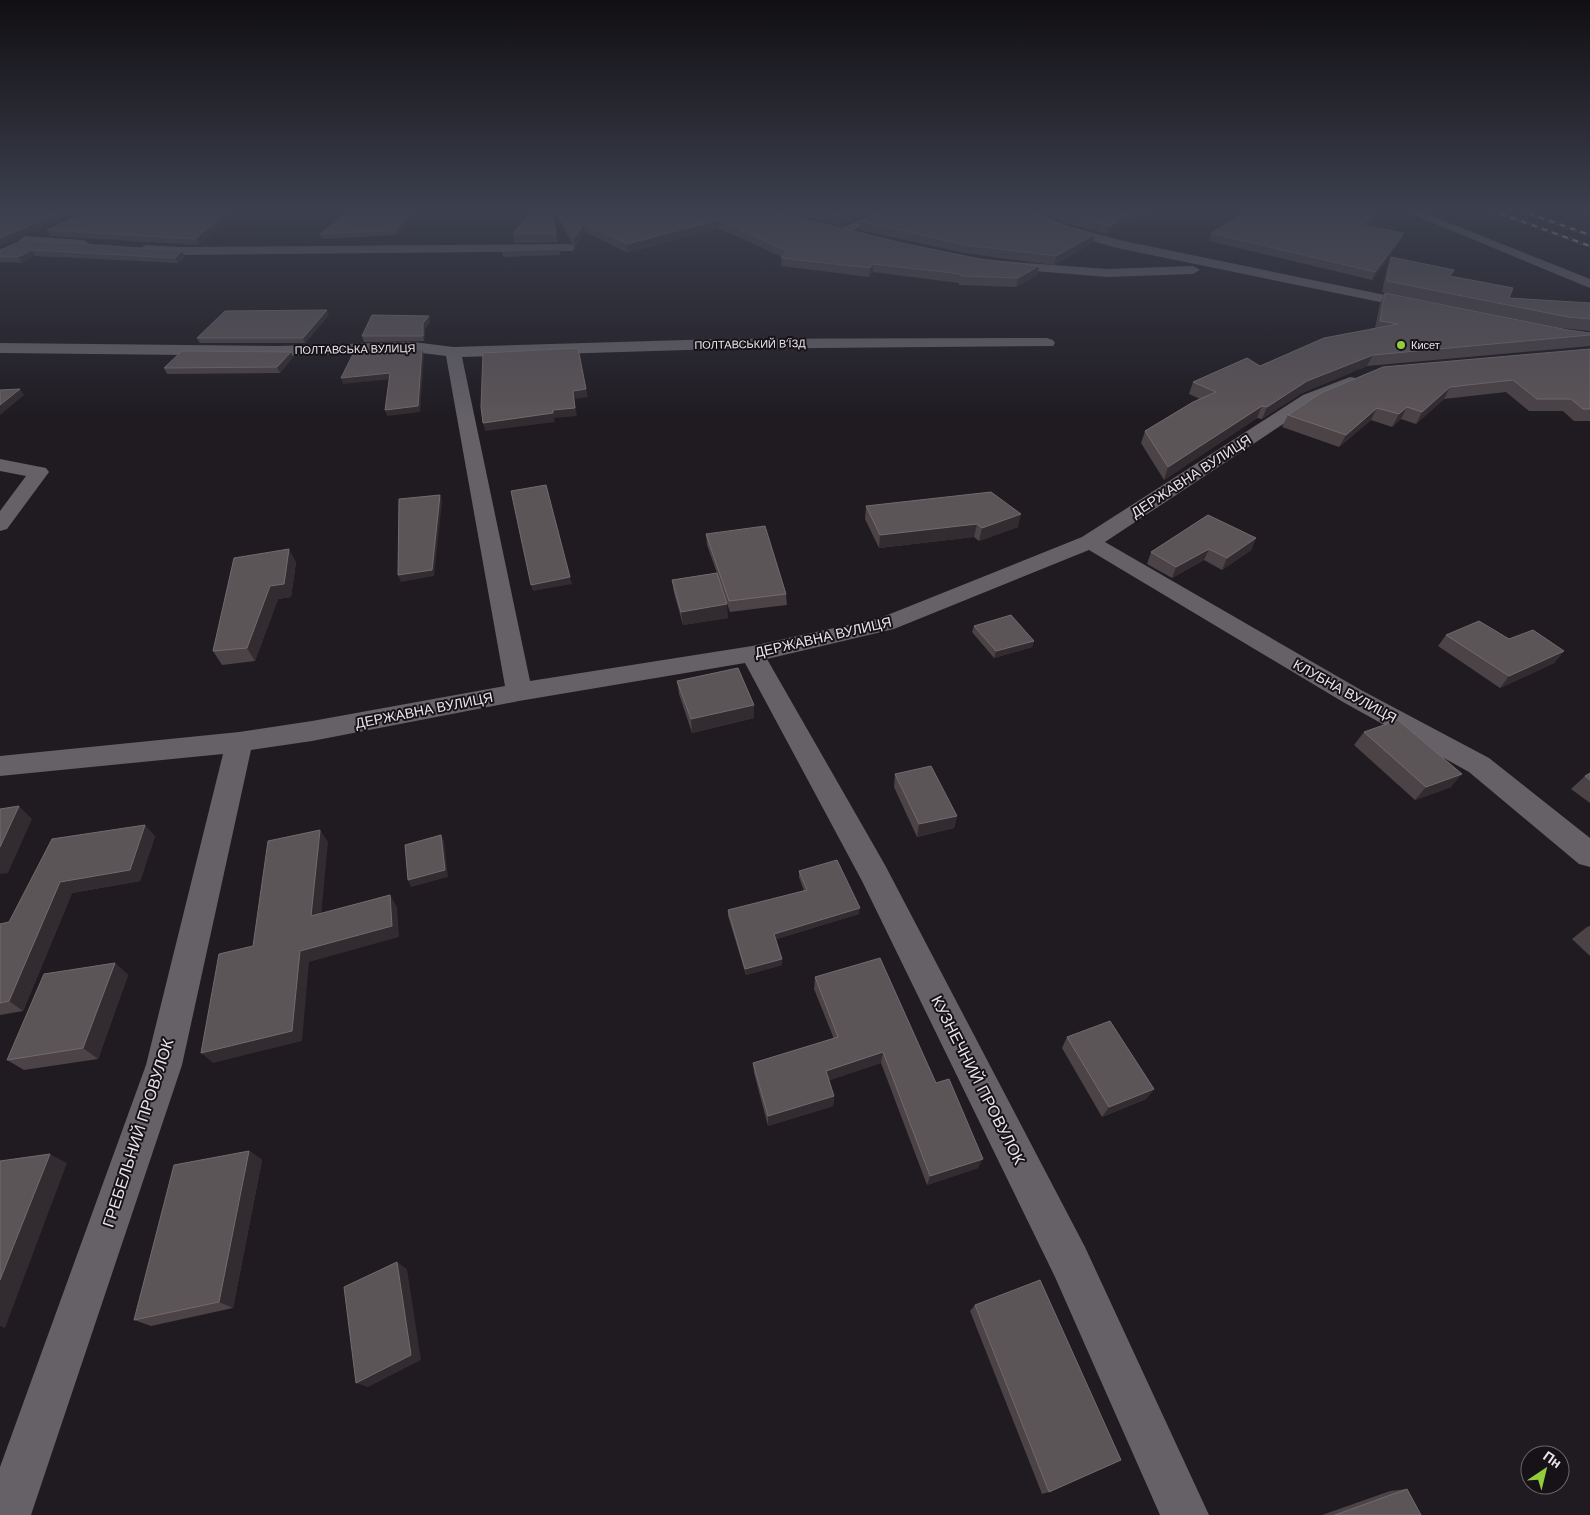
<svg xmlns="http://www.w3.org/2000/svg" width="1590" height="1515" viewBox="0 0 1590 1515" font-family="'DM Sans',sans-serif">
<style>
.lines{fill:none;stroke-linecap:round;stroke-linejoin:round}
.minor{fill:#656167;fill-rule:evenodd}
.rail-casing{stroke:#d2cfd3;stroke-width:2.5}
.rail{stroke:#161217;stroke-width:2;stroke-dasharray:5.5;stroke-linecap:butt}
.wall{fill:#4b4346}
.shaded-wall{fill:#322c30}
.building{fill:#5c5558;stroke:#726b6e}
.poi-dot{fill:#94cc3c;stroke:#161217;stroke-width:2}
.labels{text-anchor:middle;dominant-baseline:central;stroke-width:4;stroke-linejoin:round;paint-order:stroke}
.far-street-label{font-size:11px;fill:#e8e5e9;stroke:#161217}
.far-poi-label{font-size:11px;fill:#e8e5e9;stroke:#161217;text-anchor:start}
.street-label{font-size:14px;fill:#e8e5e9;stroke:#161217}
.near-street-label{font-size:16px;fill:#e8e5e9;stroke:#161217}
</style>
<rect width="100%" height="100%" fill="#1f1b21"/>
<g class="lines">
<g class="minor">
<polygon points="887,208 902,208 845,234 837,234 835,231"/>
<polygon points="1010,208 1025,208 1068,226 1124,241 1419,302 1426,306 1419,310 1117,248 1060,232"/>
<polygon points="1397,208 1412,208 1590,279 1590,288"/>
<polygon points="25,236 83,240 90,244 83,248 20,243 19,240"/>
<polygon points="568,244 573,245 575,248 573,251 179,255 146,253 139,249 146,245 179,247"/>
<polygon points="1001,261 1107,269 1193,266 1200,270 1193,274 1107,277 996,268 994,265 996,262"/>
<polygon points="1047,338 1053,340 1055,343 1053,346 719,349 462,357 530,681 752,646 880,618 1082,537 1303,395 1350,377 1356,378 1358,382 1356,386 1315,403 1105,542 1361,690 1489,758 1590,838 1590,867 1579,864 1469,772 1343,702 1089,550 894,629 767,659 885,865 1085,1247 1209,1515 1160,1515 1055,1277 862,881 745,663 519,701 312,741 251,750 182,1065 31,1515 0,1515 0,1467 146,1065 223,754 0,776 0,756 239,732 312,721 505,686 446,356 414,352 278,356 0,353 0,343 278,346 414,342 453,347 719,339"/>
<polygon points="0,459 46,468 49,472 7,529 0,531 0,511 26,476 0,471"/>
</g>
<defs>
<g id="rail">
<polyline points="1485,208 1590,246"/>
<polyline points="1513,208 1590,235"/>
</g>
</defs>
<use href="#rail" class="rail-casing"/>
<use href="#rail" class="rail"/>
</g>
<g class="wall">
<polygon points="239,208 198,245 50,236 47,230"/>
<polygon points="421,208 397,235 322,239 320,234"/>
<polygon points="551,208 558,242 514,243 513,234"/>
<polygon points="553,208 760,208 902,243 980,259 1039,266 1037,275 1016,287 959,285 959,283 873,272 869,277 781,266 782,257 718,228 628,253 585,232 575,246 572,244"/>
<polygon points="772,208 883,208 840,225"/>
<polygon points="1029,208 1168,208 1125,224 1107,234 1069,224"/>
<polygon points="1376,218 1367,226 1401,240 1372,280 1209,241 1211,233"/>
<polygon points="860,221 1061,226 1094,235 1093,243 1054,265 964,253 860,230"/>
<polygon points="24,240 185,257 178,263 35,256 22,263 0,262 0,250"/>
<polygon points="559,249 560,255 503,257 502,251"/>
<polygon points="1391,257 1451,276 1509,298 1590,303 1590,331 1561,328 1382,292 1387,268"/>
<polygon points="1385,293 1568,330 1590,333 1590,346 1367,366 1302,393 1262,419 1257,418 1164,480 1141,443 1145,431 1200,399 1189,394 1193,382 1260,366 1375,328 1380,304"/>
<polygon points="329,315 305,343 200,343 197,338"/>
<polygon points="429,316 430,322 425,329 424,341 364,342 362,336"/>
<polygon points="1590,349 1590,421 1574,421 1563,411 1529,411 1506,392 1444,399 1416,424 1401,419 1392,427 1371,420 1339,447 1282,427 1288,415"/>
<polygon points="293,357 280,373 167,374 164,368"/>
<polygon points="866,506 1018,527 979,541 974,537 879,548 865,519"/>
<polygon points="706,534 786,594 787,605 730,612 720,582 728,618 683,625 674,593 672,580 717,573 707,545"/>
<polygon points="1256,538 1251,550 1222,570 1204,560 1172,578 1147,564 1151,552"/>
<polygon points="296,562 291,597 278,599 255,661 222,665 213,651"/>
<polygon points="974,626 1034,641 1032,647 994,658 972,632"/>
<polygon points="1446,635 1509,639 1564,651 1554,663 1500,688 1438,646"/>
<polygon points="677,681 754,718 692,733 679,694"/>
<polygon points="1364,732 1451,787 1415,800 1354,745"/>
<polygon points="1590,773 1590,803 1571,789 1585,776"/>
<polygon points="895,774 957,816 954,828 917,837 894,787"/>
<polygon points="155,836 140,881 72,893 23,1011 0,1015 0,924 9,922"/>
<polygon points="799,871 859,914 776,939 782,965 746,975 728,916 728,910 804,891 799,877"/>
<polygon points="1590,926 1590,956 1572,939 1587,927"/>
<polygon points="115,963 128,975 98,1059 24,1070 7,1060"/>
<polygon points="815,977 936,1083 978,1168 927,1185 881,1063 829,1080 834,1096 833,1106 768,1126 754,1073 753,1063 834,1039 814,989"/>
<polygon points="1067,1037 1154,1089 1146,1099 1102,1117 1062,1048"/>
<polygon points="249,1151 262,1160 233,1308 151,1326 134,1320"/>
<polygon points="975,1305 1049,1492 1042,1494 970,1311"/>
<polygon points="1407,1489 1421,1515 1322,1515 1390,1491"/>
</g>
<g class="shaded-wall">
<polygon points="72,208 88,208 0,245 0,238"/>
<polygon points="231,208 239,208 198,245 195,239"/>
<polygon points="415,208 421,208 397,235 396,230"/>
<polygon points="864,208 883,208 840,225 840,217"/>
<polygon points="1150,208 1168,208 1125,224 1107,234 1109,226 1127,216"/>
<polygon points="1379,211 1376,218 1359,233 1362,225"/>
<polygon points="718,220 718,228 628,253 627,244"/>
<polygon points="584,224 585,232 575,246 574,238"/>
<polygon points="1404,233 1401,240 1372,280 1375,272"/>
<polygon points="1094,235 1093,243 1054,265 1056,256"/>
<polygon points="32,250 35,256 22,263 18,257"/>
<polygon points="182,251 185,257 178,263 175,258"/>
<polygon points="873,264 873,272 869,277 870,268"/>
<polygon points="1039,266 1037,275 1016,287 1018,278"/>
<polygon points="327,310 329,315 305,343 303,338"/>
<polygon points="429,316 430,322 425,329 424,341 423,336 423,323"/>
<polygon points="422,349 424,355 420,412 387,416 385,410"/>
<polygon points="291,352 293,357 280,373 277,367"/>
<polygon points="1373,355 1367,366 1302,393 1262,419 1267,407 1307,381"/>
<polygon points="390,373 392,379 343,384 341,378"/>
<polygon points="1450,387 1444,399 1416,424 1422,412"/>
<polygon points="20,389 24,395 0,415 0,405"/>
<polygon points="586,389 588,397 574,399 577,416 554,418 555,422 485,431 483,423 553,410 573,391"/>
<polygon points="1262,406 1257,418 1164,480 1168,467"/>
<polygon points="1407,407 1401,419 1392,427 1399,414"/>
<polygon points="1377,408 1371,420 1339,447 1346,435"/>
<polygon points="440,495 442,501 434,576 401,582 398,575"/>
<polygon points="1021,514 1018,527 979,541 982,528"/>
<polygon points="977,524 974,537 879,548 880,535"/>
<polygon points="1256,538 1251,550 1222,570 1227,558"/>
<polygon points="289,549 296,562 291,597 278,599 255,661 247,648 270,586"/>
<polygon points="1209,549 1204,560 1172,578 1176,567"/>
<polygon points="570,577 572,584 533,591 531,585"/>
<polygon points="727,604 728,618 683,625 681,612"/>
<polygon points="1034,641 1032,647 994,658 996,651"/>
<polygon points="1564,651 1554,663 1500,688 1509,676"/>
<polygon points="754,705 754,718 692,733 691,719"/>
<polygon points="1462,774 1451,787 1415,800 1426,787"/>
<polygon points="19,806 32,819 8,873 0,874 0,847"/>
<polygon points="957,816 954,828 917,837 919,824"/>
<polygon points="145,825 155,836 140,881 72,893 23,1011 9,1001 60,882"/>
<polygon points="320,830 328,842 320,927 311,916"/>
<polygon points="441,835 444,841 448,877 411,887 408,880"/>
<polygon points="390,895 397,907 399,937 309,962 302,1041 213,1063 201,1053 300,951"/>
<polygon points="860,908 859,914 774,940 774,934"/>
<polygon points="782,959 782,965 746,975 745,969"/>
<polygon points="115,963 128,975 98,1059 83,1048"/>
<polygon points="883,1052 881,1063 825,1082 826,1071"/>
<polygon points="1154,1089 1146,1099 1102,1117 1109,1107"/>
<polygon points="834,1096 833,1106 768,1126 768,1116"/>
<polygon points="249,1151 262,1160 233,1308 219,1302"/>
<polygon points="50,1154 67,1163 5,1328 0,1326 0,1280"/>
<polygon points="983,1159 978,1168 927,1185 930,1176"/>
<polygon points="397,1262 407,1269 421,1360 368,1387 356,1383"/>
</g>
<g class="building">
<polygon points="0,208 72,208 0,238"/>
<polygon points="96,208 231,208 195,239 47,230"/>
<polygon points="353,208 415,208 396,230 320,234"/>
<polygon points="534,208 551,208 556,234 513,234"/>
<polygon points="555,208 760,208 902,243 980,259 1039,266 1018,278 960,276 961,274 873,264 870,268 781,258 787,251 718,220 627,244 584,224 574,238 571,236"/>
<polygon points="803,208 864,208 840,217"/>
<polygon points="895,208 1023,208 1061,226 1094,235 1056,256 965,245 860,221"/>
<polygon points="1049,208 1150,208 1127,216 1109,226 1070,216"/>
<polygon points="1254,208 1361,208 1379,211 1362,225 1404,233 1375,272 1211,233"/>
<polygon points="24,240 182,251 175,258 32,250 18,257 0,257 0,250"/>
<polygon points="504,249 559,249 502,251"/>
<polygon points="1391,257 1454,270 1450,276 1513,288 1509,298 1590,303 1590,319 1568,317 1387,281"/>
<polygon points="1385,293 1568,330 1590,333 1590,335 1373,355 1307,381 1267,407 1262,406 1168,467 1145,431 1193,402 1216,392 1193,382 1247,358 1260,366 1324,338 1398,324 1380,321"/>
<polygon points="327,310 303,338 197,338 225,311"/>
<polygon points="372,315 429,316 423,323 423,336 362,336"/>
<polygon points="578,348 586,389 573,391 575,408 553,410 553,413 483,423 481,407 483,353"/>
<polygon points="422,349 418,406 385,410 390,373 341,378 355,350"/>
<polygon points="1590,349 1590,409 1583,409 1571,399 1537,399 1513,380 1450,387 1422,412 1407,407 1399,414 1377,408 1346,435 1288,415 1321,393 1383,367"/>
<polygon points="182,351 291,352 277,367 164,368"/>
<polygon points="20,389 0,405 0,390"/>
<polygon points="546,485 570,577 531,585 511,491"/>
<polygon points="991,492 1021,514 982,528 977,524 880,535 866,506"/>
<polygon points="440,495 432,570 398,575 399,499"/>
<polygon points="1208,515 1256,538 1227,558 1209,549 1176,567 1151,552"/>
<polygon points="765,526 786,594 729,601 706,534"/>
<polygon points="289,549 284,584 270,586 247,648 213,651 234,558"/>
<polygon points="717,573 727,604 681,612 672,580"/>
<polygon points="1011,615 1034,641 996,651 974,626"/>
<polygon points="1479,621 1509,639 1533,630 1564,651 1509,676 1446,635"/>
<polygon points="738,668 754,705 691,719 677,681"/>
<polygon points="1398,720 1462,774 1426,787 1364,732"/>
<polygon points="931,766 957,816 919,824 895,774"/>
<polygon points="1590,773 1590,780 1585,776"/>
<polygon points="19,806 0,847 0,809"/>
<polygon points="145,825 130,870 60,882 9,1001 0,1003 0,924 9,922 52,839"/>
<polygon points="320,830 311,916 390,895 392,926 300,951 292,1031 201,1053 219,954 253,946 268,841"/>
<polygon points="441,835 445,870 408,880 405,845"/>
<polygon points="837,860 860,908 774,934 782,959 745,969 728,910 807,890 799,871"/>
<polygon points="880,958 936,1083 949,1079 983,1159 930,1176 883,1052 826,1071 834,1096 768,1116 753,1063 838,1037 815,977"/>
<polygon points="115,963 83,1048 7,1060 44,974"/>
<polygon points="1110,1021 1154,1089 1109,1107 1067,1037"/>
<polygon points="249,1151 219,1302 134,1320 174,1165"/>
<polygon points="50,1154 0,1280 0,1161"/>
<polygon points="397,1262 411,1355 356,1383 344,1287"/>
<polygon points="1040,1280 1121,1460 1049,1492 975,1305"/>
<polygon points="1407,1489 1421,1515 1335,1515"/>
</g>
<linearGradient id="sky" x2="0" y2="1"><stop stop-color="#110f12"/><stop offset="0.5" stop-color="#3c3f4e"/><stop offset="1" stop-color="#3c3f4e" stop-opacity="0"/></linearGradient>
<rect width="1590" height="420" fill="url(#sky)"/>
<circle class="poi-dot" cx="1401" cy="345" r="5"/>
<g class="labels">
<g class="far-street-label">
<text transform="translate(750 344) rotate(-1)">ПОЛТАВСЬКИЙ В’ЇЗД</text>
<text transform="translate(355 349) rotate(-1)">ПОЛТАВСЬКА ВУЛИЦЯ</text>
</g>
<g class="far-poi-label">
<text x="1411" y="345">Кисет</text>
</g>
<g class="street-label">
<text transform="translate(1191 476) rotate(-33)">ДЕРЖАВНА ВУЛИЦЯ</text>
<text transform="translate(823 637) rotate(-13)">ДЕРЖАВНА ВУЛИЦЯ</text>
<text transform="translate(1345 691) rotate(29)">КЛУБНА ВУЛИЦЯ</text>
<text transform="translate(424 710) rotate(-11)">ДЕРЖАВНА ВУЛИЦЯ</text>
</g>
<g class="near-street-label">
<text transform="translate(978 1080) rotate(63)">КУЗНЕЧНИЙ ПРОВУЛОК</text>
<text transform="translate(138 1133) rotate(-72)">ГРЕБЕЛЬНИЙ ПРОВУЛОК</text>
</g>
</g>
<g transform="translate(1545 1470) rotate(35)"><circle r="24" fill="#161217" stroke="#6a666b"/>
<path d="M0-4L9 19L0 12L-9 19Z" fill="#94cc3c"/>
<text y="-8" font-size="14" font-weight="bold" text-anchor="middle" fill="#e8e5e9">Пн</text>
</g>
</svg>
